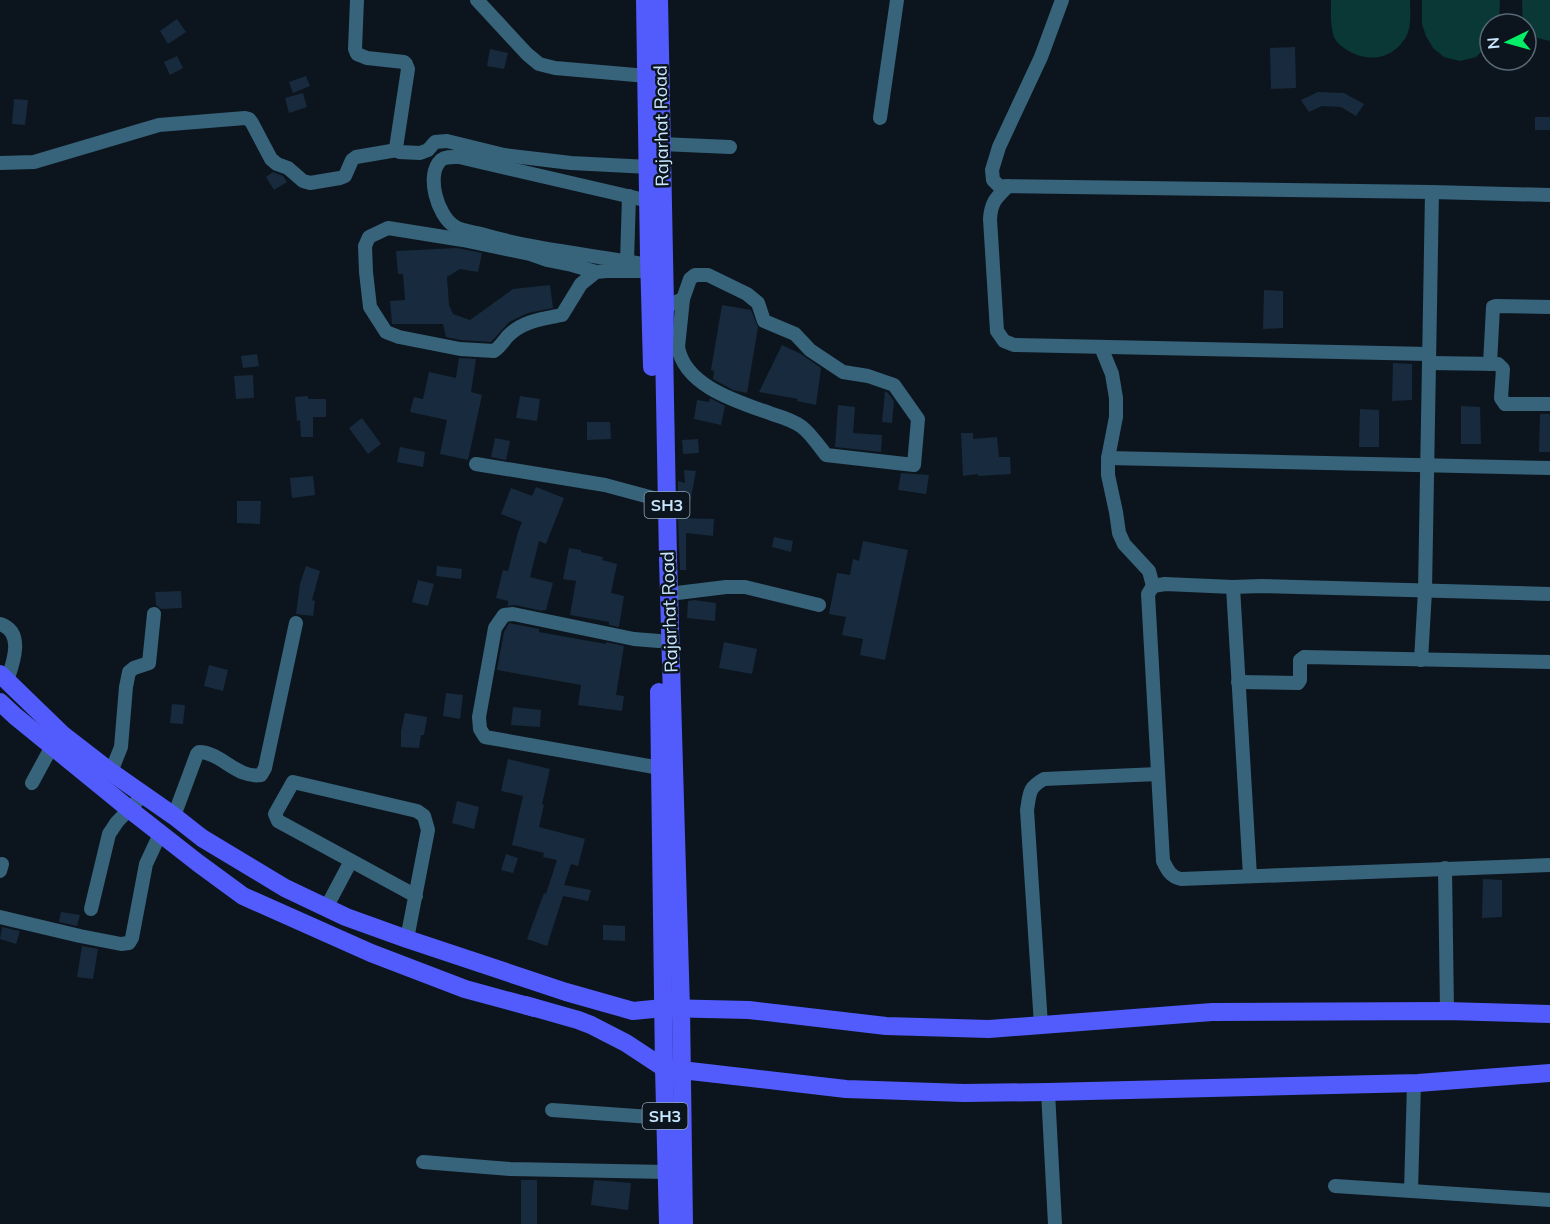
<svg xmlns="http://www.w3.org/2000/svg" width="1550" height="1224" viewBox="0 0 1550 1224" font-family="Mulish,sans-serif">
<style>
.water{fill:#093836}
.building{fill:#182a3d}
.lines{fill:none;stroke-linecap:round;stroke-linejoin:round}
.minor{stroke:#37637b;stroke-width:14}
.major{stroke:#525bfc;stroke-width:18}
.labels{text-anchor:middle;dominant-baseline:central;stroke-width:5;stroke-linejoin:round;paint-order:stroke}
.shield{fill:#0c151d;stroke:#90a8ba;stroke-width:1.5}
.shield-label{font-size:16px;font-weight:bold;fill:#c9e7fe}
.street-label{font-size:18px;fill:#c9e7fe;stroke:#0c151d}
</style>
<rect width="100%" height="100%" fill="#0c151d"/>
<g class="water">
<path d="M1331 0H1410C1410 12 1412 26 1406 37 1406 38 1401 43 1401 44 1386 61 1365 61 1347 50 1341 46 1337 43 1334 37 1330 25 1331 12 1331 0Z"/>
<polygon points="1422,0 1500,0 1499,24 1490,24 1490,44 1476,57 1460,61 1444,57 1433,48 1426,36 1422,24"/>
<polygon points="1522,0 1550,0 1550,41 1529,36 1526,33 1526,24 1523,24"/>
</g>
<g class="building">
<polygon points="177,19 186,32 168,44 160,31"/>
<polygon points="1295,47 1296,88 1271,89 1270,48"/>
<polygon points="490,49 508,53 504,69 487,66"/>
<polygon points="177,56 183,68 170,75 164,62"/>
<polygon points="306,76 310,86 293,93 289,82"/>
<polygon points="1318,92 1344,93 1364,104 1356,116 1341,107 1322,106 1309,112 1301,100"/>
<polygon points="303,93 307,107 289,113 285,98"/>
<polygon points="14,99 28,100 25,125 12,124"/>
<rect x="1535" y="117" width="15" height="13"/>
<polygon points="273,172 283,176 287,182 274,190 266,177"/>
<polygon points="457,248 482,253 478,272 460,269 447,277 449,305 453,314 470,320 513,289 550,285 553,308 528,313 509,322 491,342 461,340 446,337 443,324 392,324 390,301 405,300 403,274 398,274 396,251"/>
<polygon points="1264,290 1283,291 1283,328 1263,329"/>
<polygon points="722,305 751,310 758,327 747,393 733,390 713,379 714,371 711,370"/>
<polygon points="782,345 801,354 821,368 816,405 797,401 798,399 759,392"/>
<polygon points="257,354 259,366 243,368 241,356"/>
<polygon points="459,358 476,359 471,392 482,395 468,460 440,454 447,420 410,412 414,397 423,399 429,372 456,378"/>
<polygon points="1393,363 1412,364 1412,400 1392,401"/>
<polygon points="253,375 254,398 236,399 234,376"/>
<polygon points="885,391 888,393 894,401 892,423 882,422"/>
<polygon points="308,396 308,399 326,399 326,417 313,417 313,437 301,437 300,420 297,421 295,397"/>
<polygon points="520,396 540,399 537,421 516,418"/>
<polygon points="710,398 725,406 721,425 694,419 697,400 709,402"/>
<polygon points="838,405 855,407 853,433 882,435 881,452 835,447"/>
<polygon points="1461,406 1480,407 1481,444 1461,444"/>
<polygon points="1360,409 1379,410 1379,447 1359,447"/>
<polygon points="1540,414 1550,414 1550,452 1539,452"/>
<polygon points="362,418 381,444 368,454 349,428"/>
<polygon points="587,422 610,422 611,439 587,440"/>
<polygon points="961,433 973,433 973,439 997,437 999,457 1010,457 1011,474 978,476 978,474 963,476"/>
<polygon points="495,438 510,441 506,460 491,457"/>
<polygon points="698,439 699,453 683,454 682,440"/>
<polygon points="400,447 425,452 423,467 397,462"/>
<polygon points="684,470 696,471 690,503 687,503 686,497 678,496 678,481 685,483"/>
<polygon points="901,473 929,475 926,494 898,490"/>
<polygon points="313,476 315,495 292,498 290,478"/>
<polygon points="536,487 564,498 546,544 539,541 530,577 553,583 546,610 543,610 542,611 515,605 508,606 508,601 496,598 503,570 508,571 518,532 522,522 501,514 511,488 532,496"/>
<polygon points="237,501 261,501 260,524 237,523"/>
<polygon points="678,518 714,519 713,536 686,533 686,570 680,570"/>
<polygon points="774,537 793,541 791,552 772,547"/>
<polygon points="863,541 908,550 885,660 860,655 863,639 842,635 846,617 829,614 837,573 850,575 853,559 859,561"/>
<polygon points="569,548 581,550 581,552 603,557 602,560 617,564 611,593 624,596 619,627 609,625 609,622 570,615 576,581 563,579"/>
<polygon points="306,566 320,571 312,600 315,601 313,616 296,614 300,584"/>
<polygon points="437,566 462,569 461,579 436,576"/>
<polygon points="418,580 434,584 428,606 412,602"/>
<polygon points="181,591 182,608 161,609 156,605 155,592"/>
<polygon points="694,600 716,603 715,621 687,618 688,601"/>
<polygon points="509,623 539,629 539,632 606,644 606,642 624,646 616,695 624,696 622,711 578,705 581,685 497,670 504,632"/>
<polygon points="724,642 757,649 752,674 719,668"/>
<polygon points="209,665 228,670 223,691 204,686"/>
<polygon points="446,693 463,695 460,719 443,716"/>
<polygon points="172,704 185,705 183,724 170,723"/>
<polygon points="513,707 541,710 540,727 511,725"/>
<polygon points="405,713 427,717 424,735 421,735 419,748 401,747 401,731"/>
<polygon points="508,759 550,769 542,804 544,805 539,827 585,839 578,866 571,864 564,885 591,890 588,901 563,896 547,946 527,939 544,893 546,894 557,860 543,857 544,853 512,845 523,796 501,791"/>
<polygon points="457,801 479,807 474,829 452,823"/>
<polygon points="506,854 518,858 513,873 501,870"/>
<polygon points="1483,879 1502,880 1502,917 1482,918"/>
<polygon points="61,912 80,915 77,926 59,922"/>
<polygon points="603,925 625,926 625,941 603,940"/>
<polygon points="2,927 20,931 16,944 0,939"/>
<polygon points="82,946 98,949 93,979 77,977"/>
<rect x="521" y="1180" width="16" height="44"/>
<polygon points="594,1180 631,1183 628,1210 591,1205"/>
</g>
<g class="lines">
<g class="minor">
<polyline points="357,0 355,49 357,54 367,58 404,62 406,64 408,69 396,148 399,152 420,153 428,150 435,142 447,141 504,155 571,163 649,167"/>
<polyline points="477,0 527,54 539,64 555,68 647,76"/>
<polyline points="1062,0 1041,57 999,147 992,170 993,180 999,186 1432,192 1550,195"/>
<polyline points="880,118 897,0"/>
<polyline points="661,144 730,147"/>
<polyline points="0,163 34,162 159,125 245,118 249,119 252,123 271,159 277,164 288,168 303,181 310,183 340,178 345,176 352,160 356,157 397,150"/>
<path d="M1008 186C996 198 991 202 990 219L997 331 1004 341 1014 345 1429 354"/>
<path d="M649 201 459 157C453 157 446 156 441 160 425 175 438 216 454 226 461 231 473 232 481 234 535 250 593 255 649 265"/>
<polyline points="627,262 629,196"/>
<path d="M596 272 572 265 547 260 530 254 463 240 388 228 369 237 365 246 366 272 370 307 386 332 399 337 460 349 494 351C500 347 503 342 507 337 522 321 542 319 562 315L581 284 596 272 607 271H658"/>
<path d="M664 346 678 347C685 387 739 402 772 414 782 417 794 421 802 427 811 434 819 446 826 455L914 465 918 419 894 385 868 376 843 372 810 350 795 334 764 321 758 303 747 294 708 275H695L690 279 683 299 665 307"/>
<polyline points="678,347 683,299"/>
<polyline points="1101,347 1112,374 1116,398 1116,417 1108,458 1108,475 1116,512 1119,533 1124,544 1149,571 1153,586"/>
<polyline points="1429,363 1498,364 1503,369 1501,398 1505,404 1550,404"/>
<polyline points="1490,364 1493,307 1496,306 1550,307"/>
<polyline points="1108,458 1550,468"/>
<polyline points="476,464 605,485 657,499"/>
<polyline points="1233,587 1250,876"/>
<polyline points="669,594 726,587 745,587 819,605"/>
<path d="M1550 594 1261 586 1233 587 1165 584 1153 586 1148 594 1163 861C1168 871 1171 877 1181 879L1550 865"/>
<path d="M0 624C25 632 13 663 7 681"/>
<polyline points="659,641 634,639 513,614 504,615 495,628 479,717 480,729 485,737 660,768"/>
<polyline points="1421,660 1425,591 1432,192"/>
<polyline points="1238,682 1298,683 1300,680 1300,660 1304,657 1550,662"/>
<polyline points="111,772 121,747 126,687 129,672 134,668 149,663 154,614"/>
<polyline points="32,783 52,746"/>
<path d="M174 816 197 754 199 752C221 752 237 779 261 775L265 768 296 623"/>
<polyline points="1445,868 1447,1011"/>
<polyline points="0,871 2,864"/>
<polyline points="326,908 351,861"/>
<polyline points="91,909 109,834 117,822 143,795"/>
<polyline points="0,917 80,936 121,944 129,943 132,938 146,864 160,834"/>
<polyline points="407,939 428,830 424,816 417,811 293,782 275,814 278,821 416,896"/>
<path d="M1041 1025 1027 810C1030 793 1028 788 1044 779L1158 774"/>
<polyline points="1048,1092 1055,1224"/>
<polyline points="552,1110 665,1118"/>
<polyline points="423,1162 510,1169 667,1172"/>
<polyline points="1335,1186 1550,1200"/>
<polyline points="1411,1191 1414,1083"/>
</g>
<g class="major">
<polyline points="645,0 649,256 652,367"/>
<polyline points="659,0 665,307 664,346 668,559 681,1009 684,1224"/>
<polyline points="0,674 63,735 111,772 174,816 202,838 285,888 346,917 407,939 566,992 633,1011 663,1008 749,1010 886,1026 989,1029 1212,1012 1447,1011 1550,1014"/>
<polyline points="659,692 664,1068 668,1224"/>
<polyline points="0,702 15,716 129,809 198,863 243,896 371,953 465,989 535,1008"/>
<polyline points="525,1005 578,1020 591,1025 626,1043 664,1068 846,1089 964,1093 1048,1092 1418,1083 1550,1073"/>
</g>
</g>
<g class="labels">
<g class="shield">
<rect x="644.5" y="492" width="45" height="26" rx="4.5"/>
<rect x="642.5" y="1103" width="45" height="26" rx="4.5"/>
</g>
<g class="shield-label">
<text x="667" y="505">SH3</text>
<text x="665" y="1116">SH3</text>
</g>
<g class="street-label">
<text transform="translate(661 126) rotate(-91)">Rajarhat Road</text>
<text transform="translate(669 612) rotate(-92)">Rajarhat Road</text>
</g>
</g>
<g transform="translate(1508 42) rotate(265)"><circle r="28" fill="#0c151d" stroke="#586977" stroke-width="1.5"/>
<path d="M0-4.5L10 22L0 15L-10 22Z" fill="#04ef67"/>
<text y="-9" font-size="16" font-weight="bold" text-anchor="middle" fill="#c9e7fe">N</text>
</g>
</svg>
